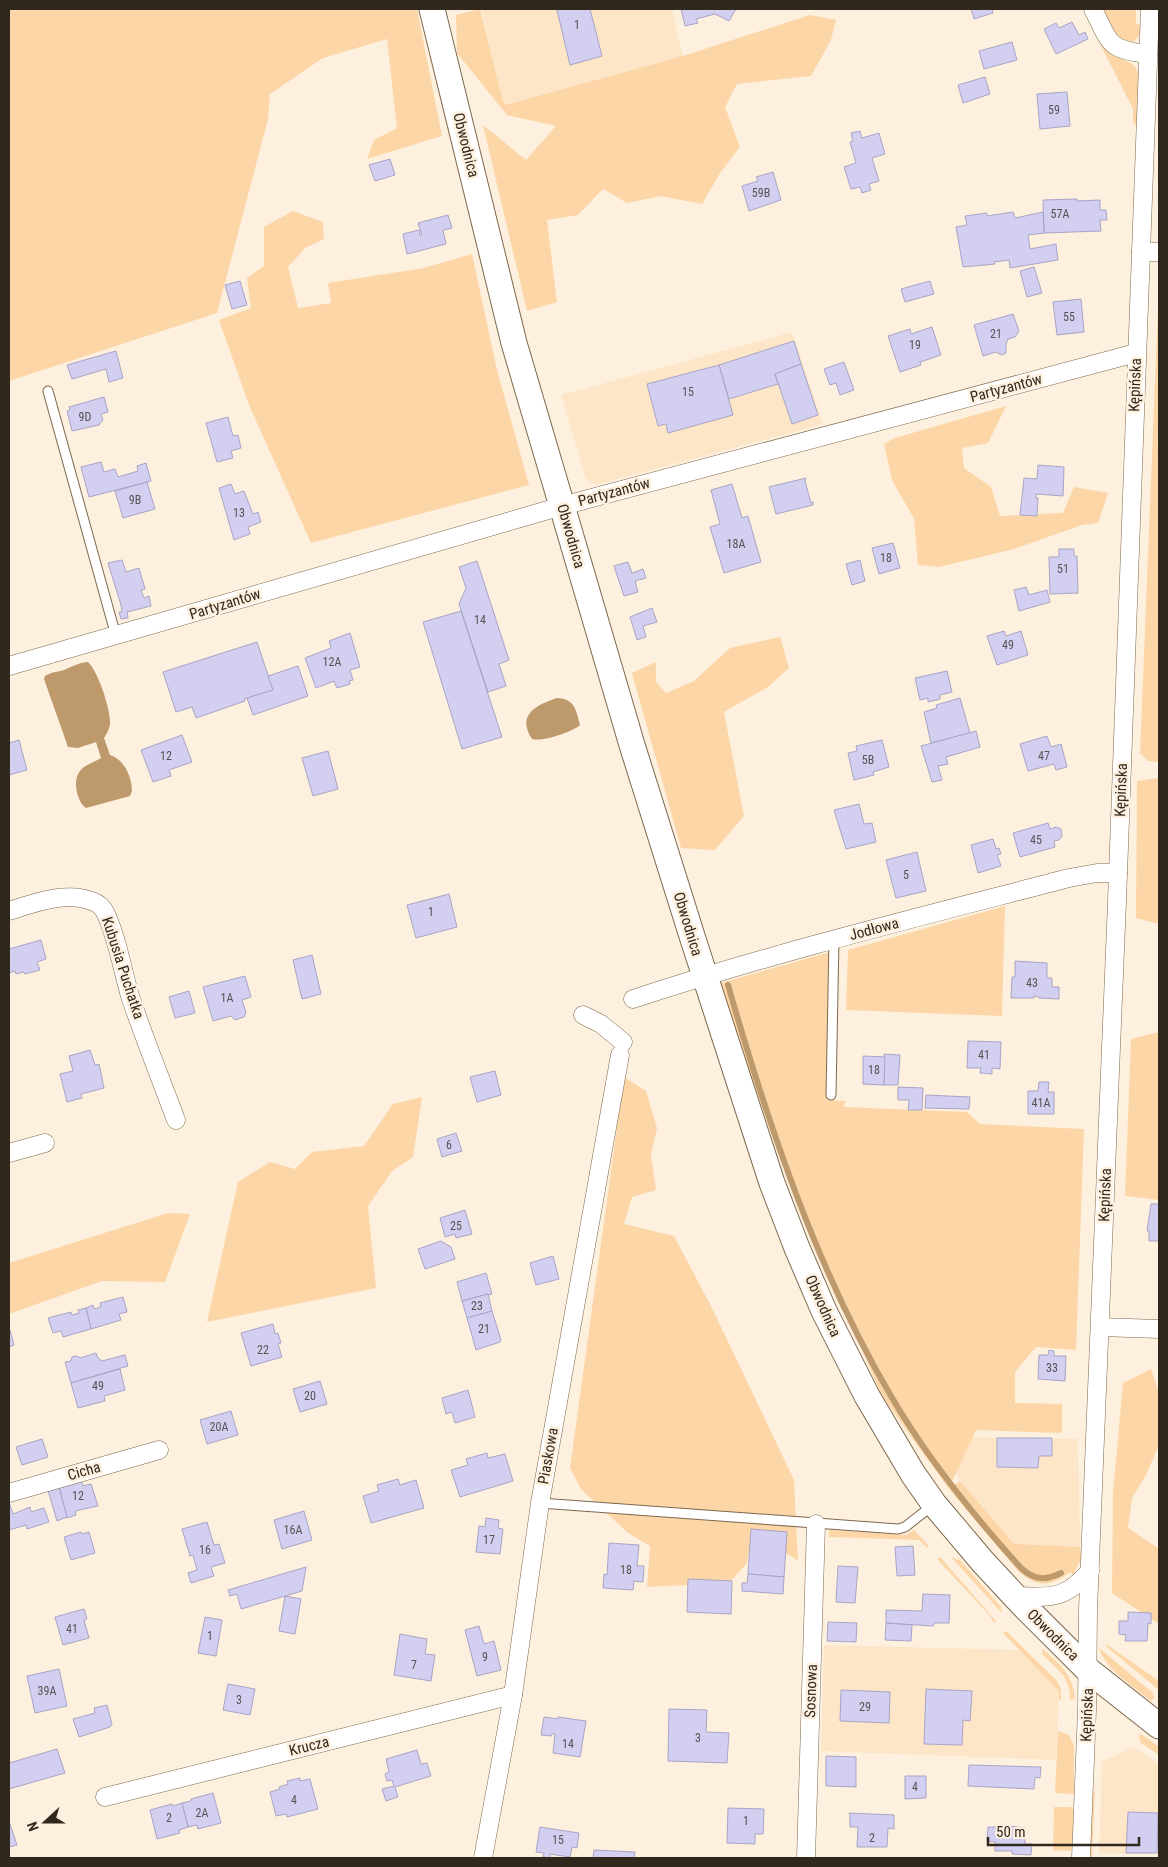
<svg xmlns="http://www.w3.org/2000/svg" width="1168" height="1867" viewBox="0 0 1168 1867" font-family="'Roboto Condensed',sans-serif">
<style>
.built{fill:#fde5c8}
.green{fill:#fcd6a7}
.water{fill:#bd996c}
.lines{fill:none;stroke-linecap:round;stroke-linejoin:round}
.stream{stroke:#bd996c;stroke-width:6}
.building{fill:#d2cff1;stroke:#a8a4c5}
.service-casing{stroke:#7d684d;stroke-width:11}
.minor-casing{stroke:#7d684d;stroke-width:19}
.secondary-casing{stroke:#7d684d;stroke-width:27}
.service{stroke:#fff;stroke-width:9}
.minor{stroke:#fff;stroke-width:18}
.secondary{stroke:#fff;stroke-width:25}
.labels{text-anchor:middle;dominant-baseline:central;stroke-width:5;stroke-linejoin:round;paint-order:stroke}
.number-label{font-size:12px;fill:#595252}
.street-label{font-size:15px;fill:#31281d;stroke:#fef0de}
</style>
<rect width="100%" height="100%" fill="#fef0de"/>
<g class="built">
<polygon points="481,9 672,9 683,56 503,105"/>
<polygon points="792,332 823,424 596,485 586,479 561,395"/>
<polygon points="936,1436 1078,1439 1080,1547 1014,1544 960,1481 935,1437"/>
<polygon points="824,1645 1020,1650 1059,1691 1056,1760 821,1751"/>
<polygon points="1133,1747 1159,1764 1159,1854 1099,1853 1102,1762"/>
</g>
<g class="green">
<polygon points="9,9 417,9 442,136 367,159 374,140 397,128 387,39 323,58 270,94 268,119 217,313 9,381"/>
<polygon points="480,9 504,105 683,56 810,15 836,20 831,40 811,76 737,84 725,107 740,147 720,173 702,204 661,196 627,203 603,189 578,215 547,220 557,302 527,311 483,125 526,160 556,126 507,115 457,53 456,15"/>
<path d="M1103 9H1136V24L1142 25C1140 37 1135 45 1122 43L1109 28 1112 27Z"/>
<polygon points="1087,18 1092,18 1113,54 1134,65 1139,74 1138,126 1133,123 1133,109"/>
<polygon points="293,211 323,222 324,239 305,248 288,267 298,308 331,303 328,283 424,268 472,254 497,370 529,485 311,543 249,405 219,320 251,308 247,278 264,266 264,227"/>
<polygon points="1159,282 1159,762 1148,761 1140,753"/>
<polygon points="1006,406 988,443 962,448 964,468 991,487 1000,516 1063,513 1074,487 1108,493 1098,523 1082,525 1014,549 939,567 918,565 914,519 892,480 884,444 895,438"/>
<polygon points="780,637 789,668 768,687 724,712 744,816 715,850 681,848 632,673 656,662 656,682 666,693 694,681 730,648"/>
<polygon points="1159,778 1159,924 1136,918 1137,781"/>
<polygon points="1005,906 1002,1016 846,1010 848,950"/>
<path d="M830 952 827 1100 845 1101 844 1107 967 1112 980 1124 1084 1129 1076 1350 1036 1347 1015 1372V1403L1062 1404V1433L976 1430 949 1488 960 1481 1014 1544 1080 1547 1082 1557 1073 1575 1070 1572C1051 1587 1037 1588 1018 1571L949 1489 882 1396 796 1197 717 984Z"/>
<polygon points="1159,1032 1159,1200 1125,1196 1131,1039"/>
<polygon points="624,1077 646,1091 657,1128 651,1155 656,1190 632,1197 624,1224 674,1236 712,1308 794,1480 798,1561 780,1549 750,1543 747,1563 729,1583 647,1587 650,1546 628,1533 581,1489 570,1468"/>
<polygon points="422,1097 413,1157 392,1171 368,1206 376,1288 207,1322 238,1182 270,1162 295,1169 312,1152 364,1146 393,1104"/>
<polygon points="168,1213 190,1214 165,1282 102,1281 9,1314 9,1263"/>
<polygon points="1151,1369 1159,1393 1159,1445 1146,1475 1132,1498 1128,1528 1158,1548 1159,1546 1159,1624 1112,1593 1113,1493 1123,1383"/>
<polygon points="829,1530 906,1535 914,1530 929,1546 927,1548 919,1540 829,1537"/>
<polygon points="950,1556 957,1560 959,1559 1001,1607 1002,1613"/>
<polygon points="940,1557 996,1621 994,1623 991,1617 937,1559"/>
<polygon points="1006,1631 1057,1681 1061,1689 1061,1700 1059,1700 1059,1691 1003,1633"/>
<polygon points="1106,1644 1159,1681 1159,1690 1107,1647"/>
<path d="M1099 1648 1153 1693 1154 1698 1151 1701C1132 1685 1107 1671 1099 1648Z"/>
<path d="M1043 1649C1060 1665 1073 1674 1075 1699L1070 1700C1071 1677 1057 1669 1042 1654Z"/>
<polygon points="1058,1731 1069,1735 1074,1745 1074,1794 1055,1793"/>
<polygon points="1141,1734 1159,1747 1159,1755 1140,1742 1139,1736"/>
<polygon points="1095,1790 1092,1858 1089,1858 1091,1796"/>
<polygon points="1054,1807 1071,1807 1074,1811 1073,1848 1069,1851 1053,1850"/>
</g>
<g class="water">
<path d="M88 662C98 671 111 710 110 724 109 730 107 733 104 738L110 755C124 759 132 777 132 791L130 796 86 808C77 802 72 780 80 771 84 765 95 762 101 758L96 742 78 748 68 747 44 679 45 676C51 672 58 672 64 670 73 666 78 663 88 662Z"/>
<path d="M557 698C575 699 576 710 580 725 573 732 542 742 532 739 516 714 537 705 557 698Z"/>
</g>
<g class="lines">
<path class="stream" d="M728 985C768 1124 817 1271 891 1396 927 1458 973 1515 1021 1568 1034 1580 1045 1581 1061 1573"/>
</g>
<g class="building">
<polygon points="562,9 590,9 602,56 570,65 557,10"/>
<polygon points="681,9 736,9 729,21 715,14 696,19 698,23 685,26"/>
<polygon points="971,9 992,9 993,13 974,19"/>
<polygon points="1072,22 1079,35 1085,32 1088,39 1056,54 1044,29 1056,23 1059,28"/>
<polygon points="1012,42 1017,60 984,69 979,51"/>
<polygon points="985,77 990,94 963,103 958,85"/>
<polygon points="1067,92 1070,126 1040,129 1037,94"/>
<polygon points="860,131 862,138 879,133 885,154 872,158 879,181 869,184 871,190 862,193 860,187 851,189 844,167 856,163 850,142 853,141 851,133"/>
<polygon points="390,159 395,175 375,181 369,165"/>
<polygon points="773,172 781,200 749,211 742,186 758,181 756,177"/>
<polygon points="1077,199 1077,201 1100,200 1100,210 1106,210 1107,220 1100,220 1101,231 1044,233 1043,200"/>
<polygon points="1013,212 1015,218 1043,212 1044,233 1028,235 1030,249 1056,244 1058,260 1010,268 1009,260 994,262 995,264 963,267 956,227 967,225 965,216 987,213 987,216"/>
<polygon points="448,215 452,228 443,230 446,244 407,254 403,234 419,230 420,235 422,235 418,223"/>
<polygon points="1034,267 1042,293 1027,297 1020,271"/>
<polygon points="240,281 247,305 232,309 225,285"/>
<polygon points="930,281 934,294 905,302 901,289"/>
<polygon points="1081,299 1084,332 1057,335 1053,302"/>
<polygon points="1013,314 1019,331 1015,337 1008,339 1006,344 1006,353 1001,355 996,352 983,356 974,325"/>
<polygon points="932,327 941,355 920,362 921,365 900,372 888,336 910,329 911,334"/>
<polygon points="794,341 801,364 775,374 778,384 729,399 719,365"/>
<polygon points="116,351 123,378 109,382 106,369 72,379 67,365"/>
<polygon points="844,362 854,390 840,395 836,383 830,385 824,369"/>
<polygon points="801,364 818,415 792,424 775,374"/>
<polygon points="719,365 733,415 668,433 666,424 658,426 647,384"/>
<polygon points="104,397 108,412 101,414 103,420 99,425 72,431 67,411 70,410 69,407"/>
<polygon points="228,417 233,436 238,435 241,448 231,451 233,458 217,462 206,423"/>
<polygon points="101,462 104,472 115,469 118,477 138,471 137,466 146,463 151,481 89,497 81,467"/>
<polygon points="1038,465 1064,467 1063,496 1036,494 1036,498 1038,498 1037,516 1020,515 1024,478 1037,479"/>
<polygon points="806,478 805,481 811,503 813,502 813,505 776,514 769,487"/>
<polygon points="147,482 155,509 123,518 115,491"/>
<polygon points="231,484 235,494 244,491 253,514 258,512 261,522 248,527 250,534 234,540 219,488"/>
<polygon points="732,484 742,518 748,516 761,562 724,573 710,527 720,524 711,490"/>
<polygon points="893,543 900,568 879,574 872,548"/>
<polygon points="1059,549 1074,549 1074,556 1077,556 1078,593 1050,594 1049,557 1059,557"/>
<polygon points="122,560 126,572 139,568 145,589 141,590 144,598 149,596 151,606 127,612 128,618 121,619 119,612 122,612 121,605 108,563"/>
<polygon points="860,560 865,581 852,585 846,564"/>
<polygon points="477,561 509,660 499,664 506,686 488,692 459,604 466,588 459,567"/>
<polygon points="628,562 632,573 643,569 646,578 635,581 638,592 624,596 614,566"/>
<polygon points="1026,587 1029,595 1047,590 1050,602 1019,611 1014,590"/>
<polygon points="652,608 657,622 643,626 646,637 637,640 630,617"/>
<polygon points="461,611 502,737 462,749 423,622"/>
<polygon points="1004,631 1006,636 1021,631 1028,655 997,665 987,636"/>
<polygon points="350,633 360,667 350,670 353,680 349,681 350,684 337,688 334,681 316,688 305,658 331,648 329,641"/>
<polygon points="257,642 273,690 244,699 245,701 196,718 192,707 176,712 163,672"/>
<polygon points="298,666 308,696 253,715 247,698 273,690 268,676"/>
<polygon points="947,671 952,692 940,695 940,699 928,702 928,698 920,700 915,678"/>
<polygon points="960,698 970,733 931,743 924,712 937,708 936,705"/>
<polygon points="976,731 980,747 946,757 948,764 938,766 942,780 932,782 921,746"/>
<polygon points="182,735 192,762 169,770 171,776 153,782 141,750"/>
<polygon points="1047,736 1051,747 1061,744 1067,767 1056,770 1054,764 1028,771 1020,744"/>
<polygon points="19,740 27,770 9,775 9,743"/>
<polygon points="882,740 889,767 873,772 874,775 854,780 848,753 857,751 856,746"/>
<polygon points="328,751 338,789 313,796 302,758"/>
<polygon points="859,804 864,824 872,823 876,842 846,849 834,810"/>
<polygon points="1048,823 1050,829 1056,827 1061,829 1062,836 1059,840 1054,841 1055,847 1020,857 1013,833"/>
<polygon points="993,839 996,849 999,848 1001,854 997,855 1001,866 978,873 971,845"/>
<polygon points="917,852 926,891 896,898 886,860"/>
<polygon points="449,894 457,927 416,938 407,905"/>
<polygon points="41,940 46,959 37,962 40,970 25,974 24,972 16,974 15,971 9,973 9,949"/>
<polygon points="312,955 321,994 302,999 293,960"/>
<polygon points="1015,961 1047,963 1047,978 1052,978 1052,987 1059,987 1059,999 1039,998 1039,997 1034,996 1034,998 1011,998 1012,977 1015,977"/>
<polygon points="245,976 251,997 242,1000 246,1012 244,1017 235,1020 231,1016 213,1021 203,987"/>
<polygon points="189,991 195,1013 175,1018 169,997"/>
<polygon points="968,1041 1001,1042 1000,1069 992,1068 992,1074 980,1073 981,1068 967,1068"/>
<polygon points="90,1050 95,1065 99,1064 104,1088 81,1094 82,1098 67,1102 60,1074 73,1071 69,1056"/>
<polygon points="884,1054 900,1055 898,1085 884,1085"/>
<polygon points="863,1056 885,1057 884,1085 863,1084"/>
<polygon points="495,1071 501,1095 477,1102 470,1077"/>
<polygon points="1039,1082 1049,1082 1048,1092 1054,1092 1054,1114 1028,1114 1028,1091 1038,1091"/>
<polygon points="898,1087 923,1088 922,1110 908,1110 909,1100 898,1100"/>
<polygon points="926,1095 970,1097 969,1109 925,1108"/>
<polygon points="456,1133 462,1151 442,1157 437,1139"/>
<polygon points="1151,1204 1159,1204 1159,1241 1149,1241 1149,1231 1147,1231"/>
<polygon points="465,1210 472,1234 456,1238 455,1234 445,1237 440,1218"/>
<polygon points="441,1241 451,1247 455,1259 425,1269 418,1249"/>
<polygon points="553,1256 559,1279 536,1285 530,1263"/>
<polygon points="486,1273 492,1294 488,1295 488,1294 462,1301 457,1282"/>
<polygon points="488,1294 492,1311 467,1318 462,1301"/>
<polygon points="123,1297 127,1312 119,1314 121,1320 91,1329 86,1308 93,1305 94,1309 101,1307 100,1303"/>
<polygon points="86,1308 91,1329 63,1337 61,1331 53,1333 48,1318 71,1312 72,1315 79,1313 78,1310"/>
<polygon points="492,1311 501,1340 500,1342 476,1350 467,1318"/>
<polygon points="273,1324 275,1334 278,1333 281,1343 278,1344 282,1357 251,1366 241,1333"/>
<polygon points="9,1330 10,1330 14,1345 9,1347"/>
<polygon points="1049,1350 1054,1351 1054,1356 1066,1356 1065,1381 1038,1379 1039,1355 1048,1355"/>
<polygon points="96,1353 98,1358 102,1361 125,1355 128,1366 71,1383 65,1362 71,1361 72,1357 77,1356 80,1358"/>
<polygon points="120,1369 125,1390 104,1396 105,1401 78,1408 71,1383"/>
<polygon points="320,1381 327,1404 300,1412 293,1389"/>
<polygon points="468,1390 475,1417 455,1423 452,1412 446,1414 442,1398"/>
<polygon points="231,1411 238,1435 207,1444 200,1420"/>
<polygon points="997,1438 1052,1438 1052,1456 1039,1456 1038,1468 997,1467"/>
<polygon points="42,1439 48,1457 22,1465 16,1447"/>
<polygon points="487,1453 488,1458 505,1454 513,1481 460,1497 451,1470 468,1465 466,1459"/>
<polygon points="398,1479 400,1485 416,1480 424,1508 371,1523 363,1496 379,1491 377,1485"/>
<polygon points="81,1480 83,1486 91,1484 98,1506 75,1511 76,1515 67,1518 59,1487"/>
<polygon points="58,1484 67,1517 57,1521 47,1487"/>
<polygon points="9,1502 13,1514 30,1507 31,1512 44,1508 49,1522 27,1529 26,1525 9,1530"/>
<polygon points="304,1511 312,1540 282,1549 274,1520"/>
<polygon points="486,1518 499,1520 498,1528 503,1529 500,1554 476,1552 479,1526 485,1527"/>
<polygon points="207,1522 214,1545 219,1544 225,1563 211,1567 214,1576 191,1583 188,1573 197,1570 193,1555 190,1556 182,1529"/>
<polygon points="751,1529 787,1532 784,1577 748,1574"/>
<polygon points="81,1532 82,1534 89,1532 95,1553 71,1560 64,1537"/>
<polygon points="609,1543 639,1545 637,1566 644,1566 643,1582 634,1581 633,1590 603,1588 604,1574 607,1575"/>
<polygon points="913,1546 915,1575 897,1576 895,1547"/>
<polygon points="838,1566 858,1567 855,1603 836,1602"/>
<polygon points="306,1567 302,1591 241,1609 237,1594 230,1596 228,1590"/>
<polygon points="748,1574 784,1577 783,1594 742,1591 742,1583 747,1583"/>
<polygon points="688,1579 732,1581 731,1614 687,1612"/>
<polygon points="923,1594 950,1595 949,1623 935,1623 933,1626 886,1623 886,1610 922,1611"/>
<polygon points="285,1596 301,1599 295,1634 279,1631"/>
<polygon points="84,1609 87,1619 84,1620 89,1638 63,1645 55,1617"/>
<polygon points="1128,1612 1151,1613 1151,1624 1148,1623 1147,1641 1125,1641 1126,1635 1119,1634 1119,1621 1128,1621"/>
<polygon points="205,1617 222,1620 216,1656 198,1653"/>
<polygon points="828,1622 857,1623 856,1642 827,1641"/>
<polygon points="886,1623 912,1625 911,1641 885,1640"/>
<polygon points="479,1626 484,1644 494,1641 501,1670 477,1676 465,1630"/>
<polygon points="400,1634 427,1639 425,1654 435,1655 431,1681 394,1675"/>
<polygon points="59,1669 67,1706 35,1713 27,1676"/>
<polygon points="228,1684 255,1689 250,1715 223,1710"/>
<polygon points="926,1689 972,1691 970,1721 963,1720 962,1745 924,1744"/>
<polygon points="841,1690 890,1692 889,1723 840,1721"/>
<polygon points="107,1705 112,1724 110,1727 79,1737 73,1719 95,1713 94,1708"/>
<polygon points="669,1709 707,1710 706,1732 729,1733 727,1763 668,1761"/>
<polygon points="544,1717 558,1719 558,1717 586,1721 580,1757 553,1753 555,1734 552,1734 551,1736 541,1735"/>
<polygon points="57,1749 65,1773 9,1789 9,1763"/>
<polygon points="417,1750 421,1764 427,1763 431,1776 395,1787 398,1797 386,1801 382,1789 394,1786 392,1780 387,1781 385,1774 389,1772 386,1759"/>
<polygon points="826,1756 856,1757 856,1787 826,1786"/>
<polygon points="969,1765 1041,1767 1040,1778 1035,1777 1034,1789 968,1786"/>
<polygon points="905,1776 926,1776 926,1798 905,1799"/>
<polygon points="300,1778 300,1781 310,1779 318,1809 287,1817 286,1814 276,1816 270,1792 280,1789 279,1787 288,1784 287,1781"/>
<polygon points="213,1793 221,1823 198,1829 197,1825 188,1827 182,1803 191,1801 191,1799"/>
<polygon points="182,1803 188,1827 179,1830 180,1833 157,1839 150,1810 172,1804 173,1806"/>
<polygon points="728,1808 764,1809 763,1834 755,1834 755,1844 727,1843"/>
<polygon points="1128,1812 1158,1813 1157,1853 1126,1853"/>
<polygon points="849,1813 894,1815 894,1829 888,1828 887,1847 857,1847 858,1827 850,1827 850,1815"/>
<polygon points="9,1821 17,1845 9,1847"/>
<polygon points="1001,1825 1025,1828 1025,1844 1032,1844 1031,1855 1012,1854 1012,1851 995,1851 995,1842 987,1841 988,1827 1001,1827"/>
<polygon points="540,1827 579,1833 577,1848 572,1847 570,1857 550,1854 550,1858 543,1857 544,1853 536,1852"/>
<polygon points="594,1850 635,1852 634,1858 593,1858"/>
</g>
<g class="lines">
<defs>
<g id="service">
<polyline points="48,391 116,636"/>
<polyline points="831,1095 834,940"/>
<polyline points="540,1503 898,1529 905,1527 933,1505"/>
</g>
<g id="minor">
<path d="M1093 9C1110 43 1108 50 1148 54"/>
<polyline points="1141,252 1159,252"/>
<polyline points="9,666 562,506 1136,353"/>
<path d="M9 911C34 903 68 890 94 902 98 903 103 908 105 912 118 939 122 970 131 999 145 1040 161 1080 176 1120"/>
<path d="M633 999C776 952 923 916 1069 878L1097 873H1118"/>
<polyline points="583,1015 601,1024 623,1042"/>
<polyline points="9,1153 45,1143"/>
<polyline points="1100,1327 1159,1329"/>
<polyline points="9,1493 159,1450"/>
<path d="M1014 1596C1051 1597 1063 1601 1090 1571"/>
<polyline points="105,1797 513,1695"/>
<polyline points="483,1858 513,1695 540,1503 620,1055"/>
<polyline points="806,1858 816,1524"/>
<polyline points="1081,1858 1087,1710 1088,1610 1117,901 1150,9"/>
</g>
<polyline id="secondary" points="432,9 514,343 562,506 632,745 692,936 772,1183 797,1248 824,1311 867,1396 913,1474 934,1504 983,1562 1023,1605 1088,1670 1159,1726"/>
</defs>
<use href="#service" class="service-casing"/>
<use href="#minor" class="minor-casing"/>
<use href="#secondary" class="secondary-casing"/>
<use href="#service" class="service"/>
<use href="#minor" class="minor"/>
<use href="#secondary" class="secondary"/>
</g>
<g class="labels">
<g class="number-label">
<text x="577" y="25">1</text>
<text x="1054" y="110">59</text>
<text x="761" y="193">59B</text>
<text x="1060" y="214">57A</text>
<text x="1069" y="317">55</text>
<text x="996" y="334">21</text>
<text x="915" y="345">19</text>
<text x="688" y="392">15</text>
<text x="85" y="417">9D</text>
<text x="135" y="500">9B</text>
<text x="239" y="513">13</text>
<text x="736" y="544">18A</text>
<text x="886" y="558">18</text>
<text x="1063" y="569">51</text>
<text x="480" y="620">14</text>
<text x="1008" y="645">49</text>
<text x="332" y="662">12A</text>
<text x="166" y="756">12</text>
<text x="1044" y="756">47</text>
<text x="868" y="760">5B</text>
<text x="1036" y="840">45</text>
<text x="906" y="875">5</text>
<text x="431" y="912">1</text>
<text x="1032" y="983">43</text>
<text x="227" y="998">1A</text>
<text x="984" y="1055">41</text>
<text x="874" y="1070">18</text>
<text x="1041" y="1103">41A</text>
<text x="449" y="1145">6</text>
<text x="456" y="1226">25</text>
<text x="477" y="1306">23</text>
<text x="484" y="1329">21</text>
<text x="263" y="1350">22</text>
<text x="1052" y="1368">33</text>
<text x="98" y="1386">49</text>
<text x="310" y="1396">20</text>
<text x="219" y="1427">20A</text>
<text x="78" y="1496">12</text>
<text x="293" y="1530">16A</text>
<text x="489" y="1540">17</text>
<text x="205" y="1550">16</text>
<text x="626" y="1570">18</text>
<text x="72" y="1629">41</text>
<text x="210" y="1636">1</text>
<text x="485" y="1657">9</text>
<text x="414" y="1665">7</text>
<text x="47" y="1691">39A</text>
<text x="239" y="1700">3</text>
<text x="865" y="1707">29</text>
<text x="698" y="1738">3</text>
<text x="568" y="1744">14</text>
<text x="915" y="1787">4</text>
<text x="294" y="1800">4</text>
<text x="202" y="1813">2A</text>
<text x="169" y="1818">2</text>
<text x="746" y="1821">1</text>
<text x="872" y="1838">2</text>
<text x="558" y="1840">15</text>
</g>
<g class="street-label">
<text transform="translate(466 145) rotate(76)">Obwodnica</text>
<text transform="translate(1135 385) rotate(-88)">Kępińska</text>
<text transform="translate(1006 388) rotate(-15)">Partyzantów</text>
<text transform="translate(614 492) rotate(-15)">Partyzantów</text>
<text transform="translate(571 536) rotate(74)">Obwodnica</text>
<text transform="translate(225 604) rotate(-17)">Partyzantów</text>
<text transform="translate(1121 790) rotate(-88)">Kępińska</text>
<text transform="translate(688 924) rotate(73)">Obwodnica</text>
<text transform="translate(874 929) rotate(-15)">Jodłowa</text>
<text transform="translate(123 968) rotate(72)">Kubusia Puchatka</text>
<text transform="translate(1105 1195) rotate(-88)">Kępińska</text>
<text transform="translate(823 1306) rotate(66)">Obwodnica</text>
<text transform="translate(548 1456) rotate(-80)">Piaskowa</text>
<text transform="translate(84 1471) rotate(-16)">Cicha</text>
<text transform="translate(1053 1635) rotate(45)">Obwodnica</text>
<text transform="translate(811 1691) rotate(-88)">Sosnowa</text>
<text transform="translate(1087 1715) rotate(-88)">Kępińska</text>
<text transform="translate(309 1746) rotate(-14)">Krucza</text>
</g>
</g>
<rect width="1168" height="1867" fill="none" stroke="#31281d" stroke-width="20"/>
<g transform="translate(45 1822) rotate(249)" stroke="#fef0de" stroke-width="4" paint-order="stroke">
<path d="M0-4L9 19L0 12L-9 19Z" fill="#31281d"/>
<text y="-8" font-size="14" font-weight="bold" text-anchor="middle" fill="#31281d">N</text>
</g>
<path d="M988 1837v8h151v-8" fill="none" stroke="#31281d" stroke-width="2.5"/>
<text x="996" y="1837" font-size="15" fill="#31281d" stroke="#fef0de" stroke-width="4" paint-order="stroke">50 m</text>
</svg>
